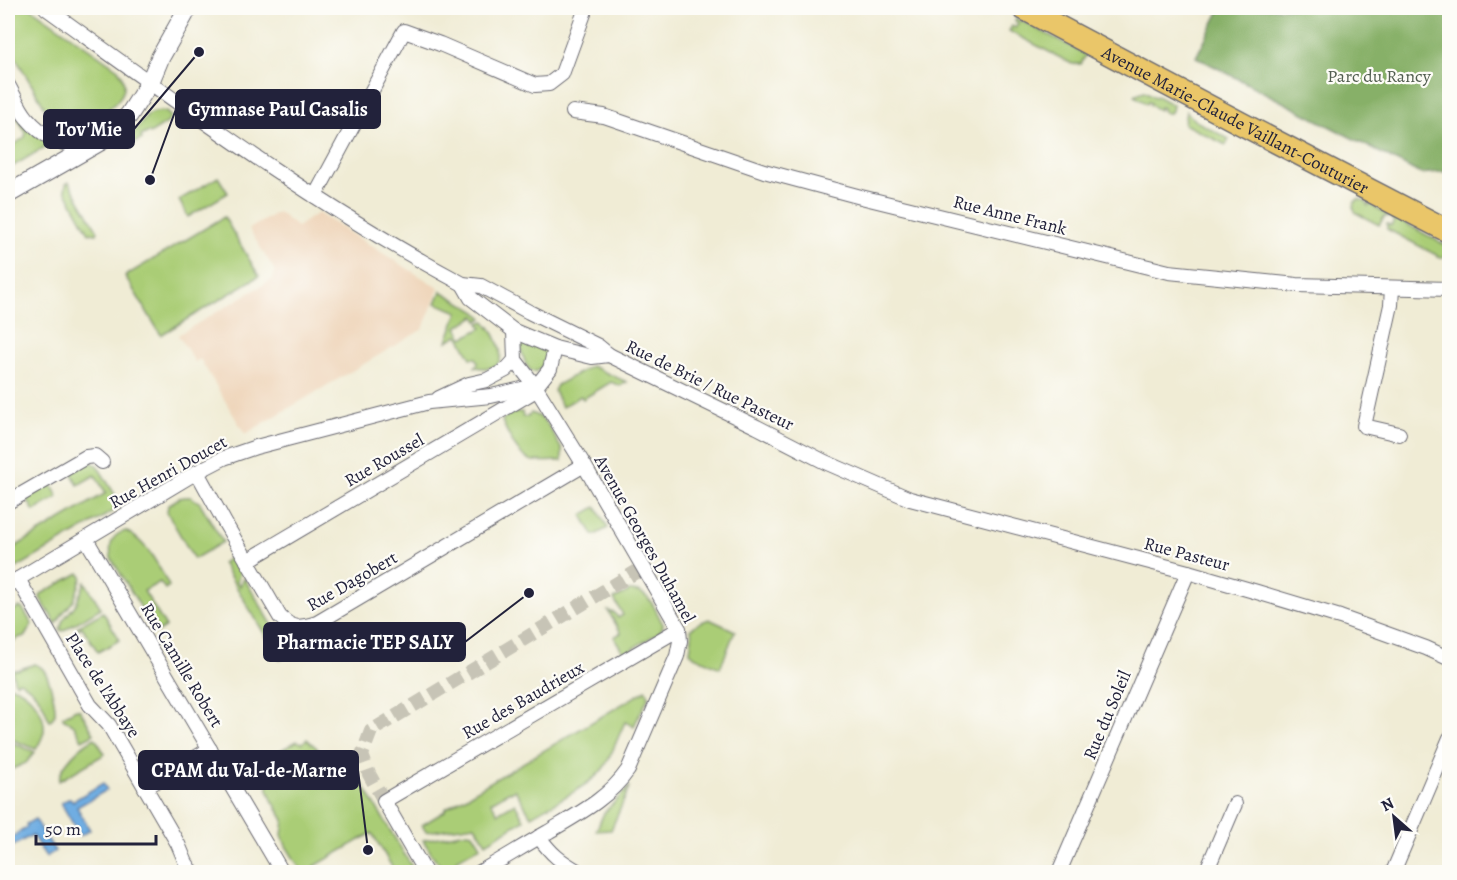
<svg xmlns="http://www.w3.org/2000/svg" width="1457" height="880" viewBox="0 0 1457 880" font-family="Alegreya,serif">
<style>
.built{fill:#efd6bb}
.green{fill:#aacd76;stroke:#667858;stroke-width:1.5}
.forest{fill:#87b067;stroke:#546951;stroke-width:1.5}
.water{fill:#6fade2;stroke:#48688e;stroke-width:1.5}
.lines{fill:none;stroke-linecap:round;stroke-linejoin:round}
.minor-tunnel{stroke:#c7c4b6;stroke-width:14;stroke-dasharray:14 7;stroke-linecap:butt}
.minor-casing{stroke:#6a6971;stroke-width:16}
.tertiary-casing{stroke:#6a6971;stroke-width:20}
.primary-casing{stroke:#6a6971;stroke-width:25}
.minor{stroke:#fff;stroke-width:14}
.tertiary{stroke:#fff;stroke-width:18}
.primary{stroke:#eac669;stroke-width:22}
.labels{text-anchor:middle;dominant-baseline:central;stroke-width:4.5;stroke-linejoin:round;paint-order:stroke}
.park-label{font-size:18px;fill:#525e50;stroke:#fdfcf7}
.street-label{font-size:18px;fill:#22223b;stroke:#fdfcf7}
.leader{fill:none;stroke:#22223b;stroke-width:2}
.callout-dot{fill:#22223b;stroke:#fdfcf7;stroke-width:2}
.callout{fill:#22223b;stroke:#22223b;stroke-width:2}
.callout-label{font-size:20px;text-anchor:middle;font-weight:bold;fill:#fff}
</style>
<rect width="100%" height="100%" fill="#fdfcf7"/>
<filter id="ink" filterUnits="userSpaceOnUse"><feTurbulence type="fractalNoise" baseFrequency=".0167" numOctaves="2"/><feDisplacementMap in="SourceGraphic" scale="12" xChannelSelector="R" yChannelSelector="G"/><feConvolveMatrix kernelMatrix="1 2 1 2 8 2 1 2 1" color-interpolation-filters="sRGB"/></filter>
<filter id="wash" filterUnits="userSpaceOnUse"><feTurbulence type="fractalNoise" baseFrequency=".008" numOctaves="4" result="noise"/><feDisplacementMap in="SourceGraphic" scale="24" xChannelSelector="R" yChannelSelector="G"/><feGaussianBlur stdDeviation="1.35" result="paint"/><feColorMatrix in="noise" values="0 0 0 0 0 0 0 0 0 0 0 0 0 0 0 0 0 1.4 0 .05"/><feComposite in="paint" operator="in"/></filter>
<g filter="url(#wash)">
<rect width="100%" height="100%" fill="#f0ecd5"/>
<polygon class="built" points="278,212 297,227 318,213 439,288 423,329 245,434 200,359 195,362 178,335 273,279 275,271 249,229"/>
<g class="green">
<path d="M8 8H31L118 69C121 74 125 80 124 87 123 107 80 126 64 136L66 123 56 119 47 111 8 45Z"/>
<polygon points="1016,18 1086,54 1081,64 1072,64 1009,31 1012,26 1015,28 1018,23 1015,21"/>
<polygon points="1144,91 1155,97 1157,96 1173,105 1172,111 1170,113 1165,113 1162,110 1163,108 1160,107 1159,110 1150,105 1151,103 1148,102 1147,104 1135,96 1136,94"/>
<polygon points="161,111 166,112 171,117 167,123 150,134 149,132 141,136 142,139 132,144 129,138 147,116 151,113"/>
<polygon points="1186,111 1194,120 1229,139 1226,145 1184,124"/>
<polygon points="21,115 50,144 10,168 8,167 8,147 9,148 24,138 26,134 17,117"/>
<polygon points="218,177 228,193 188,217 179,200"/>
<polygon points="69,182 98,231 97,234 89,233 65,190 66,184"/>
<polygon points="1358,199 1366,201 1368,206 1369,204 1389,215 1388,217 1385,216 1379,225 1356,213 1353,207 1354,203"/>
<path d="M1392 216 1449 247C1450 253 1447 258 1440 257L1387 229V224L1391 226 1394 221 1391 219Z"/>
<polygon points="224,217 259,276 161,335 125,276"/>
<path d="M441 291 477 312 483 318 478 321 475 316 457 327 463 338 482 328 479 323 484 321 486 322 489 328 490 327C502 347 511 374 475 367L478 363 476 358H471L458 335 447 341 458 312 436 303Z"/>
<path d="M523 340 547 351 548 354C541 374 530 380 523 356 521 350 520 347 521 341Z"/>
<polygon points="591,366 627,382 620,386 611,382 583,399 581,396 562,407 554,391 557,385"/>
<path d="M518 412H522L523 417H527L531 413 540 417 548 425 562 450V461C553 461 542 462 533 461 518 458 508 434 502 421 505 415 512 413 518 412Z"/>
<polygon points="90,462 97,465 122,506 8,573 8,551 106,493 95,475 78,485 71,472"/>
<polygon points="51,484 58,497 34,511 26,498"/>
<polygon points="185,497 191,497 200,503 223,542 194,559 167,512 168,505 179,498"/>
<polygon points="596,507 608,528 595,535 593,535 582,515"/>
<path d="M126 531C148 543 158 565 169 586L165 589 160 582 144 591 166 627 156 633 111 558C109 545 111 534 126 531Z"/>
<polygon points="232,557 240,572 237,582 240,586 244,578 273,626 279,632 282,639 283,639 282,644 287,656 280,660 222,563"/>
<polygon points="79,573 82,577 74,600 63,613 56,624 40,598 41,594"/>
<polygon points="85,582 101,608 63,631 60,630 63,620 76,604"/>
<path d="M629 591C650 590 654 608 663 624 663 628 662 630 658 633L624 654 614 637 621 633 608 611 615 613 618 618 623 615 614 599Z"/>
<polygon points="19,607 23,609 32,624 25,636 18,638 12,643 8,640 8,614"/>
<polygon points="103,612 120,640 98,652 82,627 78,629 77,627"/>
<polygon points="709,619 735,631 720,668 694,656 690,652 692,636 691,629 697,624"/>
<path d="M35 664C40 666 44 669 46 674 50 681 56 705 55 713 54 718 53 717 50 721 46 716 46 709 42 703 37 693 29 688 20 681L16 683 14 680 12 670H17Z"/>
<path d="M9 686C28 688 46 712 44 731 43 738 39 744 36 749L8 738V695Z"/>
<path d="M646 690 649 696 634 726 625 722C618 737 613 752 605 766 594 784 550 805 531 816L515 790 511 792 510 791 491 802 498 813 515 803 524 820 486 843 475 825 426 832 422 825 445 811V809Z"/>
<polygon points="76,709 80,710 94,734 82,740 74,725 63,718 63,716"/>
<path d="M95 738 105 754 59 781C59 766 82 744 95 738Z"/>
<polygon points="307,739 341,770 343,769 343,768 352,766 415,872 395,872 372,833 315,866 318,872 302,872 286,846 282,835 284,820 272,800 268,789 267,758 297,741 302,743"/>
<polygon points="8,741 35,752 26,763 8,771"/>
<polygon points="630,786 611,830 596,831 604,813"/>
<path d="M467 832 473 833 481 846 456 860 459 865C443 880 431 852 423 840Z"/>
</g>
<polygon class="forest" points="1221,8 1449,8 1449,171 1421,174 1196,57"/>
<g class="water">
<polygon points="103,783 107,790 77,807 90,830 80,836 61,803 70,798 73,801"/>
<polygon points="35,819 55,851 46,857 32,835 8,849 8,840 27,827 26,824"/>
</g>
</g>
<g filter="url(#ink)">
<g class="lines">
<polyline class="minor-tunnel" points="384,801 369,774 362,755 371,731 644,567"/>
<defs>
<g id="minor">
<path d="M46 8C181 105 315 205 463 284L481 286 529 312 598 346 609 355"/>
<path d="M8 85C14 95 19 109 27 118 44 138 66 148 92 145"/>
<polyline points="573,112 604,116 764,171 861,197 1169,272 1297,285 1450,289"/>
<polyline points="315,196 404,31 440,44 535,85 549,84 562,74 586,8"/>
<polyline points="463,284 471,298 514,331 555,348 592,357 609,355 757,427 825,462 910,499 1188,572 1257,592 1340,617 1426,648 1450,659"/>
<polyline points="1392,288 1391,305 1364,426 1399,434"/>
<polyline points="439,398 469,384 487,380 506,370 515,360"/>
<path d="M197 472 225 523 280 617C294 630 300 628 317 623L584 465"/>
<polyline points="8,502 86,457 95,456 102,462"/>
<polyline points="86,539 282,872"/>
<polyline points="247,561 531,393 550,369 555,348"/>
<polyline points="18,579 90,705 109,725 178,844 186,863 192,872"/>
<polyline points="8,585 197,472 224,458 256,447 429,402 491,396 535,386"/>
<polyline points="145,788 210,749"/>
<path d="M539 837C552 855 560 861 579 872"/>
<polyline points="425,872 384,801 679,629"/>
<path d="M480 872C503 859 525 845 548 832 578 814 608 799 628 770L677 656 680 641 679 629 584 465 535 386 515 360 514 331"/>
<polyline points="1059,872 1188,572"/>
<polyline points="1206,872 1235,804"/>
<polyline points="1393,872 1450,738"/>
</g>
<polyline id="tertiary" points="8,194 108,137 129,115 150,82 160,58 188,8"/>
<g id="primary">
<path id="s1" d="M1023 8 1242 124 1450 232"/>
</g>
</defs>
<use href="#minor" class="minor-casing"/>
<use href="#tertiary" class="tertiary-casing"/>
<use href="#primary" class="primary-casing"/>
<use href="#minor" class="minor"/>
<use href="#tertiary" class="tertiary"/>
<use href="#primary" class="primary"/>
</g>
</g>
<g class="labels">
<g class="park-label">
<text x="1379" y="76">Parc du Rancy</text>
</g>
<g class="street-label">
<text stroke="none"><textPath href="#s1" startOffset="240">Avenue Marie-Claude Vaillant-Couturier</textPath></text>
<text transform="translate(1010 215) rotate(14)">Rue Anne Frank</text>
<text transform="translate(710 385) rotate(26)">Rue de Brie / Rue Pasteur</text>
<text transform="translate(384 460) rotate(-30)">Rue Roussel</text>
<text transform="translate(168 472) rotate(-29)">Rue Henri Doucet</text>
<text transform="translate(645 539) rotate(61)">Avenue Georges Duhamel</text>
<text transform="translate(1187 554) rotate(15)">Rue Pasteur</text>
<text transform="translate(352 581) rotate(-30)">Rue Dagobert</text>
<text transform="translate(182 665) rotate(59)">Rue Camille Robert</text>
<text transform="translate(103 685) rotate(57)">Place de l'Abbaye</text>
<text transform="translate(523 700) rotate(-30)">Rue des Baudrieux</text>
<text transform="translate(1107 715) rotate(-67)">Rue du Soleil</text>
</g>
</g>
<path class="leader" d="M150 180L176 109M199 52L134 129M529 593L465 642M368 850L358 770"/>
<g class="callout-dot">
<circle cx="150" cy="180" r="6"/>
<circle cx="199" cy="52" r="6"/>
<circle cx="529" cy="593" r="6"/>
<circle cx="368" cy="850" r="6"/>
</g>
<g class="callout">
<rect x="176" y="90" width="204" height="38" rx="6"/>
<rect x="44" y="110" width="90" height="38" rx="6"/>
<rect x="264" y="623" width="201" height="38" rx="6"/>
<rect x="139" y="751" width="219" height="38" rx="6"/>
</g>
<g class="callout-label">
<text x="278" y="116">Gymnase Paul Casalis</text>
<text x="89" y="136">Tov'Mie</text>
<text x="365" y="649">Pharmacie TEP SALY</text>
<text x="249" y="777">CPAM du Val-de-Marne</text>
</g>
<rect width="1457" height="880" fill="none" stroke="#fdfcf7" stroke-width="30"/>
<g transform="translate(1394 817) rotate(332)" stroke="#fdfcf7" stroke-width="4.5" paint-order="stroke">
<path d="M0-4.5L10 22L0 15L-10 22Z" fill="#22223b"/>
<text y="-9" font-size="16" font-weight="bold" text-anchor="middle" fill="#22223b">N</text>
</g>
<path d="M36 835v9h120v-9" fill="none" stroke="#22223b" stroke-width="3"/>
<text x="45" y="835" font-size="18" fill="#22223b" stroke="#fdfcf7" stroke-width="4.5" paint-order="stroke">50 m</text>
</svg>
